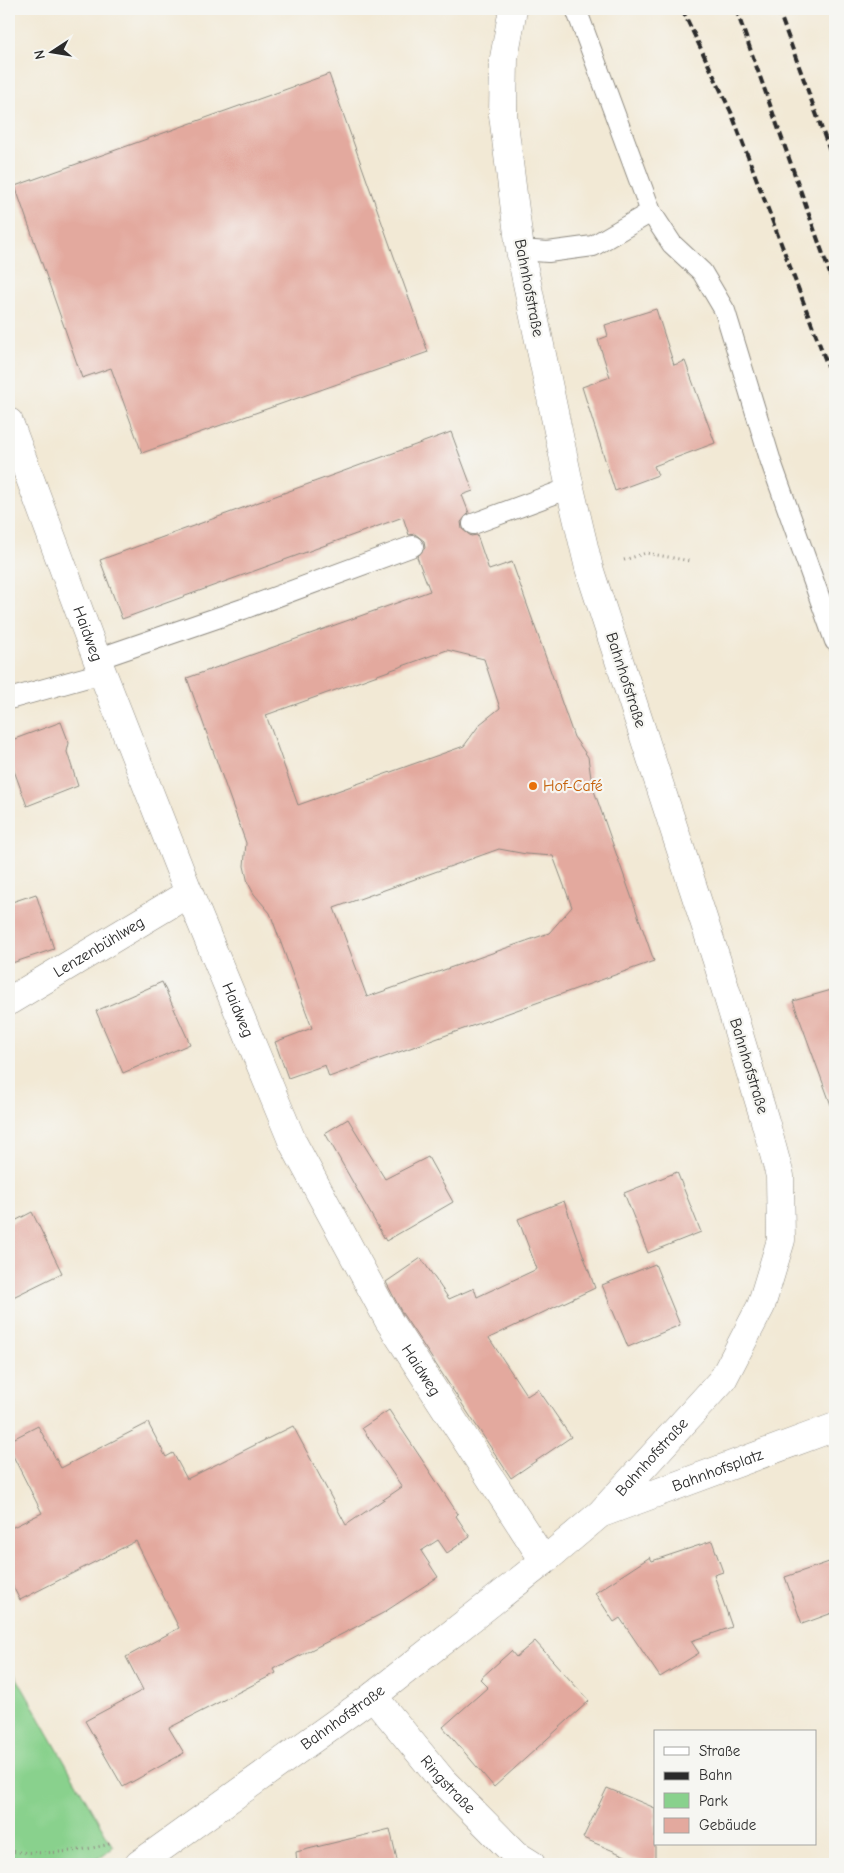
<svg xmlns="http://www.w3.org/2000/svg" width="844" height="1873" viewBox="0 0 844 1873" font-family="'Comic Neue',sans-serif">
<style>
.green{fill:#89d18d;stroke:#5a7e5c}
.building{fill:#e3a99e;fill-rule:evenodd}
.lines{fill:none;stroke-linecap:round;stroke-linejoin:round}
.lane-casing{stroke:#8e8a80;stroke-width:22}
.street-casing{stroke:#8e8a80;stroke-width:29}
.path{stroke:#8e8a80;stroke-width:3;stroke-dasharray:1 4;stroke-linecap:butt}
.lane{stroke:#fff;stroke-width:20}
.street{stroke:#fff;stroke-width:28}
.rail{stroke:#2b2b2b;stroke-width:4;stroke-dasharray:8 4;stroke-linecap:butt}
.food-dot{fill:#e8710a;stroke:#f6f6f2;stroke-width:2}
.labels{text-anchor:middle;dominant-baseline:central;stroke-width:4.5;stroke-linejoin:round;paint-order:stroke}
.street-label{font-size:16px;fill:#2b2b2b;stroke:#f6f6f2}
.food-label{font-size:16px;fill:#c56008;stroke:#f6f6f2;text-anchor:start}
</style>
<rect width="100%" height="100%" fill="#f6f6f2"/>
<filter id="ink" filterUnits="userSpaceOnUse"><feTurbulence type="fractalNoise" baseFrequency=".02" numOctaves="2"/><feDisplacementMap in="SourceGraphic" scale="10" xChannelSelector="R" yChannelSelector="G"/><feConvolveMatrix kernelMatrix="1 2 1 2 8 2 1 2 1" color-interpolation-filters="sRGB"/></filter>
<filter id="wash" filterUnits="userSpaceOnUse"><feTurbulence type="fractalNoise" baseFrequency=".0096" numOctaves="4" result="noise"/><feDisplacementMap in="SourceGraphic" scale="20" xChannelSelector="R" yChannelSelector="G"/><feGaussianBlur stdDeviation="1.12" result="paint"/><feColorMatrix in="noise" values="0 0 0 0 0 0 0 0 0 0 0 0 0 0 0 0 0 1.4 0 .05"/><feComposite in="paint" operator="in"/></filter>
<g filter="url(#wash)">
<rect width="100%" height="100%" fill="#f2e9d5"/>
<polygon class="green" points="9,1664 113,1847 91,1864 9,1864"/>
<g id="blocks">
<g class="building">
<polygon points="329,74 428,352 142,453 111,368 82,378 15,186"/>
<polygon points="656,309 674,365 685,361 715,443 654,466 658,475 615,491 582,387 610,377 598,340 608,336 605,325"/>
<path d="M451 432 473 491 462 495 469 513 461 522 462 529 471 536 477 535 489 570 512 562 574 737 588 757 592 785 654 961 329 1077 325 1065 288 1078 275 1042 312 1028 270 913 254 894 248 883 244 866 246 843 187 678 430 591 417 557 425 548 424 541 415 534 409 535 403 517 122 619 100 560ZM447 650 484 659 500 708 480 724 464 746 298 805 266 715ZM499 849 526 854 553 856 572 907 549 933 367 997 334 908Z"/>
<polygon points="61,722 69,743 67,752 78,786 27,806 9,757 9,741"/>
<polygon points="36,894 54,949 9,964 9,903"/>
<polygon points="162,982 190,1044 123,1073 96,1011"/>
<polygon points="835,989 835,1105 831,1105 793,1001"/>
<polygon points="348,1119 385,1179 428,1157 453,1202 386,1241 325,1133"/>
<polygon points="677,1172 701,1232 648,1253 624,1193"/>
<polygon points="564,1201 595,1288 489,1338 527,1396 538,1389 571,1437 511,1478 402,1313 386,1282 421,1258 449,1299 474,1288 477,1297 537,1269 518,1219"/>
<polygon points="32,1212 62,1273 9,1299 9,1224"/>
<polygon points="655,1264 680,1325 628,1347 602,1285"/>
<polygon points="389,1410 458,1514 456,1516 470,1537 447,1553 438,1540 421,1551 438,1577 383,1613 274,1669 276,1673 169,1728 184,1753 123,1787 85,1721 143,1690 126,1657 179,1628 136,1541 20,1600 9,1579 9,1529 42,1513 9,1448 9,1441 38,1426 61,1468 148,1423 166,1457 173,1453 187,1479 293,1426 346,1525 402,1487 362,1428"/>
<polygon points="712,1541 723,1572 714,1575 732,1627 691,1641 699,1653 660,1677 620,1618 614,1622 595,1593 650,1557 652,1561"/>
<polygon points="835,1560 835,1612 802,1624 785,1577"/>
<polygon points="535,1641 589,1701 494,1787 443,1727 488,1687 480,1679 511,1651 516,1657"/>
<polygon points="607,1788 655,1808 655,1864 630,1858 583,1838"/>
<polygon points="390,1829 398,1864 297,1864 296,1852"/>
</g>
</g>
</g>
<g filter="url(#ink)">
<use href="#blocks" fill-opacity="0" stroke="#8e8a80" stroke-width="1"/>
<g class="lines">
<defs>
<g id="lane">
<polyline points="576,9 651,212 672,244 702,272 725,311 771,462 835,641"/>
<polyline points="520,250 548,252 593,246 651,212"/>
<polyline points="473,524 570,488"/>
<polyline points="97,659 243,609 413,546"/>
<polyline points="9,699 102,673"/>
</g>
<g id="street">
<path id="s1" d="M9 422 97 659 189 893 293 1143 389 1321 544 1561"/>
<path id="s2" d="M9 1001 189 893"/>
<path id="s3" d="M605 1512 835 1427"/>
<path id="s4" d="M373 1696 442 1780 515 1854 531 1864"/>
<path id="s5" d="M139 1864 373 1696 544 1561 601 1513 723 1379 761 1306 781 1240 780 1176 765 1121 717 961 589 568 570 488 520 250 503 115 504 58 513 9"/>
</g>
</defs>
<use href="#lane" class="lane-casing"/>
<use href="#street" class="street-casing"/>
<g class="path">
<polyline points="624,560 646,553 690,561"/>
<path d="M9 1851C42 1855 78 1852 110 1844"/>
</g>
<use href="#lane" class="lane"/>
<use href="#street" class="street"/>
<g class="rail">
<polyline points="682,9 731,112 835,385"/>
<polyline points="736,9 835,288"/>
<polyline points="778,9 835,165"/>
</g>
</g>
</g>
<circle class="food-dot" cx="533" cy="786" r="5"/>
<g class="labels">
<g class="street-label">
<text transform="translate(529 288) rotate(79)">Bahnhofstraße</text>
<text stroke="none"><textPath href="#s1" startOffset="226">Haidweg</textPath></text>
<text transform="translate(626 680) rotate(72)">Bahnhofstraße</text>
<text stroke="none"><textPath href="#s2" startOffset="105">Lenzenbühlweg</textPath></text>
<text stroke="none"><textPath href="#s1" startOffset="631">Haidweg</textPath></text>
<text transform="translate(749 1066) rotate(73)">Bahnhofstraße</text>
<text stroke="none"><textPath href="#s1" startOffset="1036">Haidweg</textPath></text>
<text stroke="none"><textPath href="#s5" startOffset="656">Bahnhofstraße</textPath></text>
<text stroke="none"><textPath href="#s3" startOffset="120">Bahnhofsplatz</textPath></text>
<text stroke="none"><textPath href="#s5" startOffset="251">Bahnhofstraße</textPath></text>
<text stroke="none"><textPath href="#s4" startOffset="116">Ringstraße</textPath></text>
</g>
<g class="food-label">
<text x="543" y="786">Hof-Café</text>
</g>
</g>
<rect width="844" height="1873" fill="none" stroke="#f6f6f2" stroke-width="30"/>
<rect x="654" y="1730" width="162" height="115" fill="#f6f6f2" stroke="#a5a5a2"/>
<rect x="664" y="1747" width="25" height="8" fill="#ffffff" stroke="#a5a5a2"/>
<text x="699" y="1756" font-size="15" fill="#2b2b2b">Straße</text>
<rect x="664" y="1772" width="25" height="8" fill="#2b2b2b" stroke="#a5a5a2"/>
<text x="699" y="1780" font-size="15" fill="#2b2b2b">Bahn</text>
<rect x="664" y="1793" width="25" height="15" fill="#89d18d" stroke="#a5a5a2"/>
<text x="699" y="1806" font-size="15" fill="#2b2b2b">Park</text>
<rect x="664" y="1818" width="25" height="15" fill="#e3a99e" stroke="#a5a5a2"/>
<text x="699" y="1830" font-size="15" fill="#2b2b2b">Gebäude</text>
<g transform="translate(52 52) rotate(258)" stroke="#f6f6f2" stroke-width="4" paint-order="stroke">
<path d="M0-4L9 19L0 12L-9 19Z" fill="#2b2b2b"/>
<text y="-8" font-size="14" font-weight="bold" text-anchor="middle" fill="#2b2b2b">N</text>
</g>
</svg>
